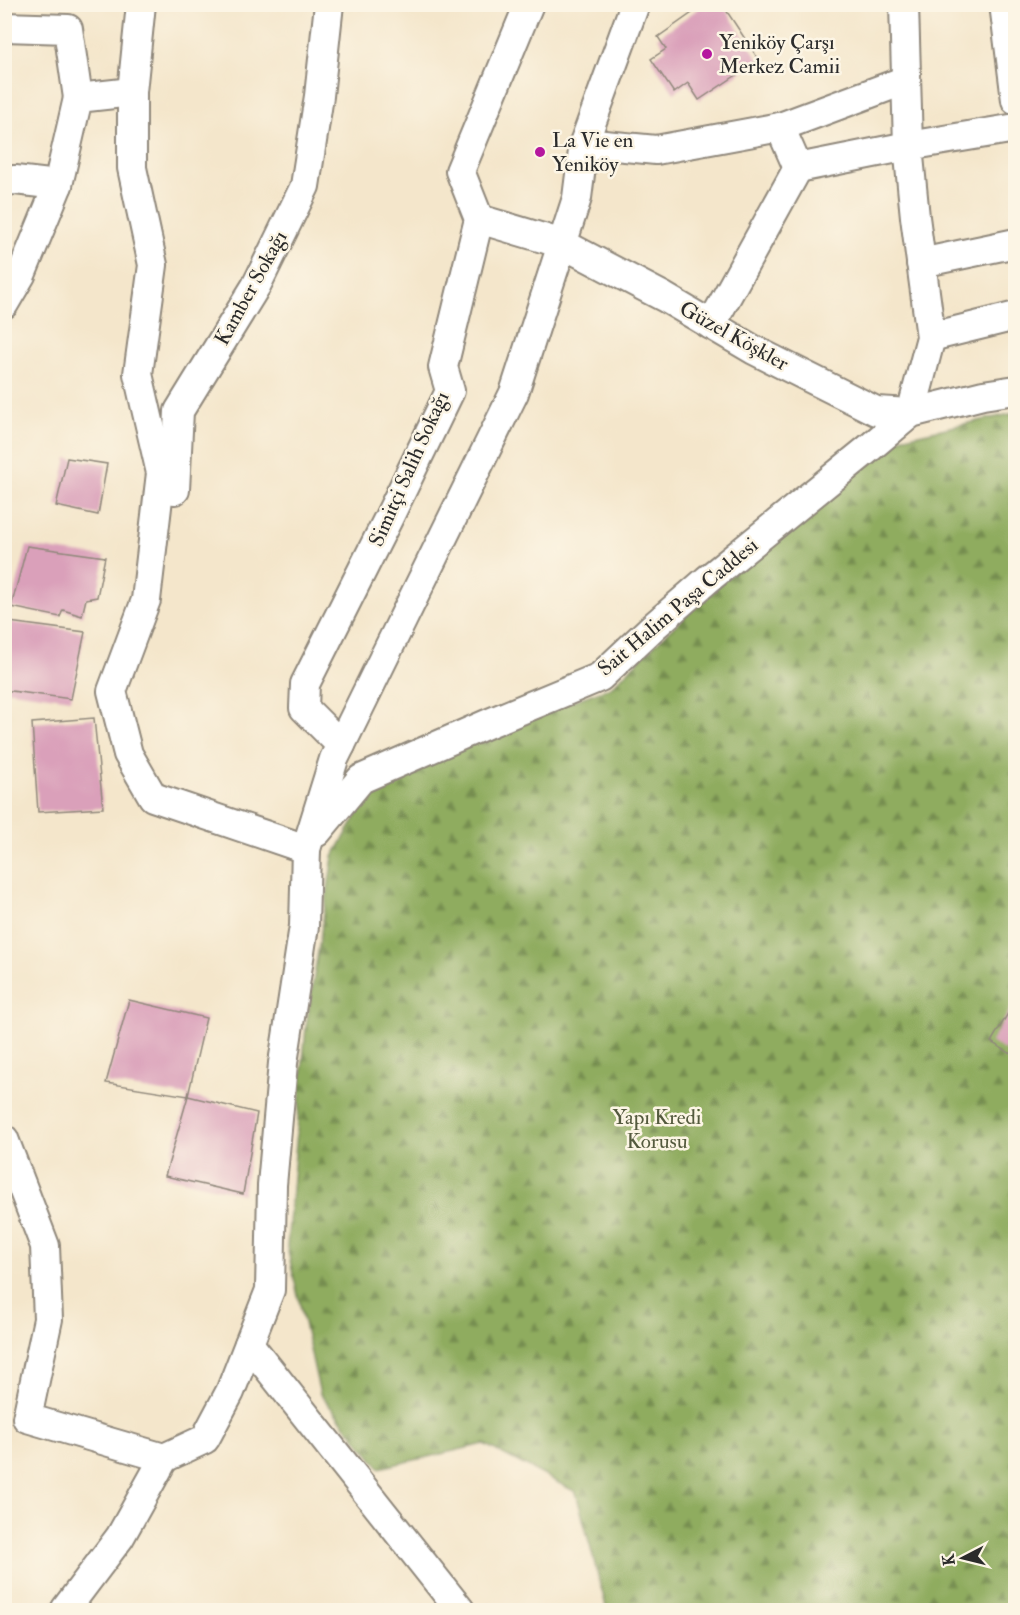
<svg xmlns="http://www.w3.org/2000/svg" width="1020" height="1615" viewBox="0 0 1020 1615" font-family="'IM FELL Double Pica',serif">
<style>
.forest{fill:url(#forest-firs);stroke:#5d6c45;stroke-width:1.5}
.building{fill:#daa0ba}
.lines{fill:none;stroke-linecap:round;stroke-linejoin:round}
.minor-casing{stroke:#90887b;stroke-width:32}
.minor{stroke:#fff;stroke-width:28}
.poi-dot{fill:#b5179e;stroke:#fcf5e5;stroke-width:2}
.labels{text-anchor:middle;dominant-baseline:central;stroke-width:5;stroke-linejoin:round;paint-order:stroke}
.poi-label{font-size:21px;fill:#2b2b2b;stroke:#fcf5e5;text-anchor:start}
.street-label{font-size:21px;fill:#2b2b2b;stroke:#fcf5e5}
.park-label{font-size:21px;fill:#545a3e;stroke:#fcf5e5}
</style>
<defs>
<pattern id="forest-firs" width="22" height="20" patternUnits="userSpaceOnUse" patternTransform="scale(1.5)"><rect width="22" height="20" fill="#8fac5f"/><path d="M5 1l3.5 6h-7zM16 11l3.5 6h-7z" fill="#758c4f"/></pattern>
</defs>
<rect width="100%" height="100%" fill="#fcf5e5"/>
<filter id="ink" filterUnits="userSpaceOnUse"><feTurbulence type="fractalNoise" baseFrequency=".0167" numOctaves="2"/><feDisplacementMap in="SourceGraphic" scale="12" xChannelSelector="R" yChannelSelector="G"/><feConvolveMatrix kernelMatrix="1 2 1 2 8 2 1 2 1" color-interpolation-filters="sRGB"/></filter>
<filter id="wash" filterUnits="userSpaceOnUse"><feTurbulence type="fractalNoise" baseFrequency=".008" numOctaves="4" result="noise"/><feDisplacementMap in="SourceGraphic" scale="24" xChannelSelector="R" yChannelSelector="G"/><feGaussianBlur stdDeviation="1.35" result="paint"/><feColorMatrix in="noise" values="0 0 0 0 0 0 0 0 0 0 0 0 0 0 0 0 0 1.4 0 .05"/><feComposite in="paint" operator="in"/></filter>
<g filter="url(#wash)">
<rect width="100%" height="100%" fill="#f4e6cb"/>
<polygon class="forest" points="1015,413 1015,1610 607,1610 576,1492 484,1444 380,1468 320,1394 287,1247 306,1027 333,857 377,781 497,729 611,687 709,593 896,439"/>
<g id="blocks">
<g class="building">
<polygon points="705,4 722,4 759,60 699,100 688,83 674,93 651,59 666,49 658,37"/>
<polygon points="67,458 107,464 98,515 56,506"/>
<polygon points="27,546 105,557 97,597 86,599 82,616 63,610 60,617 11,607"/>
<polygon points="9,622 85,632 71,699 4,690 4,640"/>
<polygon points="94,718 103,808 38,812 32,723"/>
<polygon points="129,1000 206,1018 188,1096 106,1083"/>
<polygon points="1016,1000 1016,1057 991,1042"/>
<polygon points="188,1096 257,1113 243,1194 165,1176"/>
</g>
</g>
</g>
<g filter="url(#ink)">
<use href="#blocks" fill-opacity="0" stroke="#90887b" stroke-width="1.5"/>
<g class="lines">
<defs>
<g id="minor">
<polyline points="141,4 132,92 132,168 153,265 138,374 161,473 146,600 112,691 128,754 153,797 306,849"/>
<polyline points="904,4 908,146 915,217 931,337 911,413"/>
<polyline points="1004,4 1016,100"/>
<polyline points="4,27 68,29 78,98"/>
<polyline points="780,127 906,80"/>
<polyline points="584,143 656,150 780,127 798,168 908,146 1016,128"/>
<polyline points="4,181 15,180 58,185"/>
<polyline points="479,219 563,244 664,297 754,350 876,411 911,413"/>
<polyline points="921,263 1016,243"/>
<polyline points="4,304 21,275 58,185 78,98 132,92"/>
<polyline points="711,325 798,168"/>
<polyline points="931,337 1016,316"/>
<polyline points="175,490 179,411 256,286 305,186 319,96 329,4"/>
<polyline points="341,745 304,708 305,684 389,517 450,391 443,367 479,219 460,171 529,4"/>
<polyline points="317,832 361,779 487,724 600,677 653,627 707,580 867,450 911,413 983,395 1016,390"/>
<polyline points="4,1139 45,1246 48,1319 27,1418 164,1458 205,1439 230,1392 270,1290 272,1185 283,1063 304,926 306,849 334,759 514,393 577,198 584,143 635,4"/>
<polyline points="249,1344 460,1610"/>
<polyline points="65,1610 120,1537 164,1458"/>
</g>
</defs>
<use href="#minor" class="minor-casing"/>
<use href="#minor" class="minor"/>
</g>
</g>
<g class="poi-dot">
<circle cx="707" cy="54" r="6"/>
<circle cx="540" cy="152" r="6"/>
</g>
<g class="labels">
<g class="poi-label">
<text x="719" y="42">Yeniköy Çarşı<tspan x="719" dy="24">Merkez Camii</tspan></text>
<text x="552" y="140">La Vie en<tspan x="552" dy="24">Yeniköy</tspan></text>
</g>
<g class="street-label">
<text transform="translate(251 288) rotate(-61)">Kamber Sokağı</text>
<text transform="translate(734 336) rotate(29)">Güzel Köşkler</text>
<text transform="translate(409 469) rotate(-66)">Simitçi Salih Sokağı</text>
<text transform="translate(678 607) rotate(-40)">Sait Halim Paşa Caddesi</text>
</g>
<g class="park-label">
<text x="657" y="1117">Yapı Kredi<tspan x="657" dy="24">Korusu</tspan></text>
</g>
</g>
<rect width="1020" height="1615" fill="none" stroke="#fcf5e5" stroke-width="24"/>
<g transform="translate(963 1558) rotate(263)" stroke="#fcf5e5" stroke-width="4.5" paint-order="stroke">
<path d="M0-4.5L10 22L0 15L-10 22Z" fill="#2b2b2b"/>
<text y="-9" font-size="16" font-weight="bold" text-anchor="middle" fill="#2b2b2b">K</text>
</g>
</svg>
